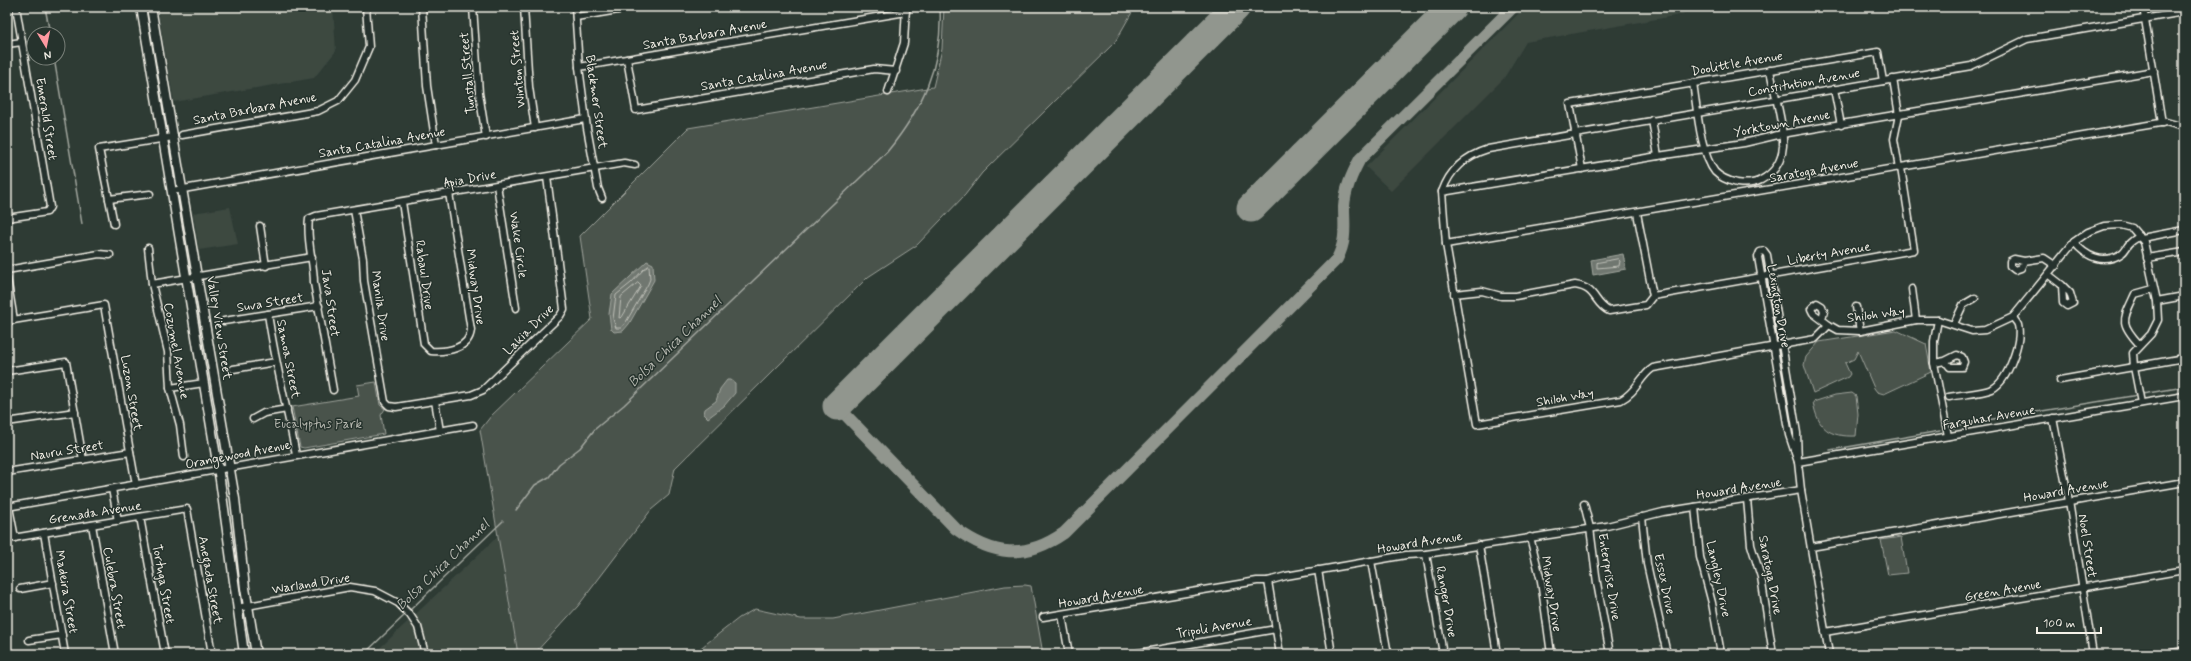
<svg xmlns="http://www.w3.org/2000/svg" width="2191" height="661" viewBox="0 0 2191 661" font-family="Mynerve,sans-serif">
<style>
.built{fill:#3c4841}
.green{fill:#48524c;stroke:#9ea29a}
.water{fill:#6f7770;stroke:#a4a8a0}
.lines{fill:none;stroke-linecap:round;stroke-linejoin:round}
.shore{stroke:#bfc0b8;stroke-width:1}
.stream{stroke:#a4a8a0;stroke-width:1.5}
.taxiway{stroke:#91968e;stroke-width:12}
.runway{stroke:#91968e;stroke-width:29}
.minor-casing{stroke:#f4f1e8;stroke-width:9}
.major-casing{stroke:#f4f1e8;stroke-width:11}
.minor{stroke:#26332d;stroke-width:6}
.major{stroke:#26332d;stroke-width:8}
.labels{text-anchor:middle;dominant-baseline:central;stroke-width:3;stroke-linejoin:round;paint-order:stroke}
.street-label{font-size:13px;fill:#f4f1e8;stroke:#26332d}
.park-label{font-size:13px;fill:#b8b9b1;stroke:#26332d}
.water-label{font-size:14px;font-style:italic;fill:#b8bab2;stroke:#26332d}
</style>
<rect width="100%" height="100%" fill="#2e3b34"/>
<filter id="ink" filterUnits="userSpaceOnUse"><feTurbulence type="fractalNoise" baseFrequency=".025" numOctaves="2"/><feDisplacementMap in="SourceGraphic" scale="8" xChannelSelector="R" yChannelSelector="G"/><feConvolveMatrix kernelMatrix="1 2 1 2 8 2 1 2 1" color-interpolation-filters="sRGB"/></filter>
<g filter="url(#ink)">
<g class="built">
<polygon points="157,7 333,7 336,51 314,78 174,102"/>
<polygon points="1525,7 1697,7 1680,15 1526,42 1504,78 1391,191 1366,167"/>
<polygon points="230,207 238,244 199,250 193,213"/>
<polygon points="498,536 518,654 374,654 383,645"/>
</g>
<g class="green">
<polygon points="944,7 1135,7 1115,42 982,173 965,195 917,245 868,277 675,468 669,495 651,510 578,606 534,654 518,654 480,430 491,416 592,319 580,236 688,128 933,87 942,49"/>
<polygon points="1896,330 1926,344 1931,372 1884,394 1877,392 1874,388 1858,351 1854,359 1845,363 1850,374 1848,377 1813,393 1804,365 1806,357 1819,342"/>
<polygon points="376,382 380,405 385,409 381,415 384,434 304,448 300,447 292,407 359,396 357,385"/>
<path d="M1852 393 1856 396 1858 414 1856 436C1829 437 1818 429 1813 402L1835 395Z"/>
<polygon points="1901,537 1907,573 1888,575 1881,540"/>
<polygon points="1025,585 1031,586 1043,654 693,654 739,618 755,609 801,619 833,619 1005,586"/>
</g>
<g class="water">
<polygon points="1623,254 1626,269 1593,275 1591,260"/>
<polygon points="647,261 653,264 654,280 629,324 623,331 614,332 611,329 609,314 612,294"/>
<polygon points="727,380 731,380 735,383 735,393 724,406 708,418 704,414 705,409 716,401 720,389"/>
</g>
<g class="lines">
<g class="shore">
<polygon points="1618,259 1620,261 1619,266 1597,268 1597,263"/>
<polygon points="649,266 650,279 648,284 626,322 621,328 616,328 613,319 616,295 631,283 644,269"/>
<polygon points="638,283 641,286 622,317 619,318 621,297"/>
</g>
<g class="stream">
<polyline points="45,7 50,34"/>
<polyline points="54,58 82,224"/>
<polyline points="2142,394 2184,387"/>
<polyline points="1953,428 1963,424 2138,395"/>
<polyline points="1830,450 1940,431"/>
<path d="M516 510 535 485 549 477 559 464 580 448 595 429 624 405 887 152C922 109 943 65 940 7"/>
<polyline points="409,611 503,521"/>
<polyline points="364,654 406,614"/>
</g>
<path class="taxiway" d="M837 406 956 529C993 556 1025 560 1064 533L1337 259C1347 239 1344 228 1344 207 1345 189 1352 174 1360 159L1513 7"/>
<g class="runway">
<polyline points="1251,208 1452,7"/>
<polyline points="837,406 1236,7"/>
</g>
<defs>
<g id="minor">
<polyline points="422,7 427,86 436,145"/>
<polyline points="473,7 479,93 486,137"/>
<polyline points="524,7 529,87 535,128"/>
<polyline points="575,7 579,67 587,128 598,188 602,198"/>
<polyline points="2143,7 2162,123"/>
<polyline points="576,17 636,7"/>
<polyline points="7,44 22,42"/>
<polyline points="627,59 636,110 874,69 896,71"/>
<polyline points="579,67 906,12"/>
<polyline points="1893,79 1899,115 1894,139 1899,168"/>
<path d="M1693 83C1697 107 1700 153 1715 172 1721 178 1729 181 1737 183 1745 184 1754 184 1761 180 1774 173 1782 161 1783 146 1784 123 1774 93 1770 70"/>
<polyline points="1834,89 1841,125"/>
<polyline points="888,92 904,43 906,7"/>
<polyline points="1652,120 1658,156"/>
<polyline points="182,135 318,111 338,101 355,80 369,47 366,7"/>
<polyline points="1582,169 1570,104 1878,52 1883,81"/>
<polyline points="497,185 516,308"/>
<polyline points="172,191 585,119"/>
<path d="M1442 192C1450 169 1465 156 1488 149L1971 66 2027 39 2184 12"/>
<polyline points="109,199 150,194"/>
<path d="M402 202 424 344 431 351C447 352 469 349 471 330L449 193"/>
<polyline points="354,210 363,259 364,281 385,402 389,406 396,407 471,395 483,390 560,316 564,309 547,177"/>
<polyline points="7,218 47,212 50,207 16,7"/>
<polyline points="114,224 99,149 173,137"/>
<polyline points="260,226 266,266"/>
<polyline points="2142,238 2184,230"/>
<path d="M2074 242C2085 256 2104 266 2122 253 2125 251 2127 246 2130 243 2133 240 2137 238 2140 236"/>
<polyline points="1446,244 2166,122 2184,127"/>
<polyline points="148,248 152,284 168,352 170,388 180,425 184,457"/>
<polygon points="1764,251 1767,255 1797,433 1798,462 1789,435 1758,257 1760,252"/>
<polyline points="2147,258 2184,252"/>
<polyline points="2024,261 2021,268 2015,270 2010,266 2010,261 2014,259 2024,261 2044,258 2056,266"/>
<polyline points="7,270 99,254 110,255"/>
<polyline points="2049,275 2062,285 2063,303 2067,306 2073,303 2070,293 2062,285"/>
<polyline points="7,278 14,320"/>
<polyline points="152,284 312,257"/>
<polyline points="1912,289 1916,320"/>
<path d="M1454 294 1482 291 1501 296H1515L1575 285C1597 288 1593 303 1609 311L1646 305 1653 296 1637 213"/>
<polyline points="1653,296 1914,250 1901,168"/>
<polyline points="2157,301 2184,296"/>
<polyline points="1856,307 1860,331"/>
<path d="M268 314C275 362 287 408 296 455"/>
<polyline points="1822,319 1824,311 1822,306 1817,303 1811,309 1813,313 1829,325"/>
<polyline points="1938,320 1934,341 1934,363 1948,436"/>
<polyline points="7,321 104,305 136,485"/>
<polyline points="224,321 319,306"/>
<polyline points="1954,324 1963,305 1975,298"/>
<path d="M2139 344C2119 322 2123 320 2135 294L2153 289"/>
<polyline points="1934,363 1945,361 1957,355 1962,357 1964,362 1962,367 1950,367 1945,361"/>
<polyline points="233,369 276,362"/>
<polyline points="7,371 66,362 83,460"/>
<polyline points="2060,380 2184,358"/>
<polyline points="170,388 204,383"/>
<path d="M333 390 314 283C314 262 306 240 309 219L316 216 595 168 624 163 635 165"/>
<path d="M1949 397C1962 394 1980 394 1992 389 2008 381 2022 341 2018 325 2017 322 2014 320 2013 317"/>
<polyline points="435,401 440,431"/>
<path d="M2141 403 2134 367 2133 353 2151 334 2158 320 2157 301 2144 242 2132 228 2121 225 2104 226 2088 232 2074 242 2013 317 1985 330 1972 331 1938 320H1916L1860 331 1838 330 1829 325 1815 339 1653 368C1640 376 1636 393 1621 400L1477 424 1446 244 1442 192 1658 156 1744 143 1782 134 2154 71"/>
<polyline points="2053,418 2069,501 2093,654"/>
<polyline points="253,419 264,413 287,409"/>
<polyline points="7,422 75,412"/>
<polyline points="7,472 130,452"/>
<polyline points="112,489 118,521"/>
<polyline points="1747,499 1751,545 1761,577 1773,654"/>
<polyline points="1584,504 1590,528 1597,583 1610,654"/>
<polyline points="7,507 473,425"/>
<polyline points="9,507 15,538"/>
<polyline points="1695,507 1700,557 1712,603 1721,654"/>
<polyline points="140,517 165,654"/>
<polyline points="1642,517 1647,564 1667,654"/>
<polyline points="92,525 115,654"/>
<polyline points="44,533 65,654"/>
<polyline points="1530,537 1541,581 1551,654"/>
<polyline points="7,539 187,509 212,654"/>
<polyline points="1479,545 1497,654"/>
<polyline points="1811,547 2184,482"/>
<polyline points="1426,554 1443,654"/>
<polyline points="1371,561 1388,654"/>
<polyline points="1318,570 1332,654"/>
<polyline points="1268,581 1280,654"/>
<polyline points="20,589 53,583"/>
<polyline points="237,608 350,587 375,591 398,603 410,615 418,627 425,654"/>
<polyline points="1062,615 1069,654"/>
<polyline points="1043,617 1257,581 1268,581 1286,576 1406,555 1426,554 1607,526 1663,512 1801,490"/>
<polyline points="1825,632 2184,570"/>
<polyline points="29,640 62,635"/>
<polyline points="1133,654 1276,629"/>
<polyline points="1829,654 1801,490 1798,462 2184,396"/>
</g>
<g id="major">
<polyline points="141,7 220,480 244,654"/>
<polyline points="151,7 235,499 245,588 256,654"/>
<polyline points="2172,654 2184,652"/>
</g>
</defs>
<use href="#minor" class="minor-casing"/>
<use href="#major" class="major-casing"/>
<use href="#minor" class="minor"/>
<use href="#major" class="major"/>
</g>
</g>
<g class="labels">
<g class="street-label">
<text transform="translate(705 35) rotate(-10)">Santa Barbara Avenue</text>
<text transform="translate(1737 64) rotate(-10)">Doolittle Avenue</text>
<text transform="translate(518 69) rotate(-95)">Winton Street</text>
<text transform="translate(468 73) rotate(-95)">Tunstall Street</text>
<text transform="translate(764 76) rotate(-10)">Santa Catalina Avenue</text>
<text transform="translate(1804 83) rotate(-10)">Constitution Avenue</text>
<text transform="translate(596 102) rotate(82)">Blackmer Street</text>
<text transform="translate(255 109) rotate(-11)">Santa Barbara Avenue</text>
<text transform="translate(46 119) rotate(81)">Emerald Street</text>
<text transform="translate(1782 124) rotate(-11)">Yorktown Avenue</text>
<text transform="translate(382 143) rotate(-10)">Santa Catalina Avenue</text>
<text transform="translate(1814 171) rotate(-10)">Saratoga Avenue</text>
<text transform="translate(470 179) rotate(-10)">Apia Drive</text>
<text transform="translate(518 245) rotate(82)">Wake Circle</text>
<text transform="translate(1829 254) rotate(-10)">Liberty Avenue</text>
<text transform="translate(424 275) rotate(82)">Rabaul Drive</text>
<text transform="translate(475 287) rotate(82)">Midway Drive</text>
<text transform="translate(270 303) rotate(-9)">Suva Street</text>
<text transform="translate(330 303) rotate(82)">Java Street</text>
<text transform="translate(380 306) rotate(82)">Manila Drive</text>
<text transform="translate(1778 306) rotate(80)">Lexington Drive</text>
<text transform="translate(1876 315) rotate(-7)">Shiloh Way</text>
<text transform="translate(219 328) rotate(81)">Valley View Street</text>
<text transform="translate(529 330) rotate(-45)">Lakia Drive</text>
<text transform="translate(176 351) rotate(80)">Cozumel Avenue</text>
<text transform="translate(288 359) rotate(79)">Samoa Street</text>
<text transform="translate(131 393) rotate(80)">Luzon Street</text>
<text transform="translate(1565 398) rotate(-10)">Shiloh Way</text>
<text transform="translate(1989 418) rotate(-10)">Farquhar Avenue</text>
<text transform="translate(67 451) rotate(-9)">Nauru Street</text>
<text transform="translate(238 455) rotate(-11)">Orangewood Avenue</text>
<text transform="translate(1739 489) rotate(-9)">Howard Avenue</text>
<text transform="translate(2066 491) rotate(-10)">Howard Avenue</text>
<text transform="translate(95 513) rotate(-9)">Grenada Avenue</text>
<text transform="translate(1420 543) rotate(-9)">Howard Avenue</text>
<text transform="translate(2087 546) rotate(81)">Noel Street</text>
<text transform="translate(1770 575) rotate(79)">Saratoga Drive</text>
<text transform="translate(1609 577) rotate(81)">Enterprise Drive</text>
<text transform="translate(1718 579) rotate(78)">Langley Drive</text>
<text transform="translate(210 580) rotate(80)">Anegada Street</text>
<text transform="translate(163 584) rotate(80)">Tortuga Street</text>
<text transform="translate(311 584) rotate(-9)">Warland Drive</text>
<text transform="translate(1664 584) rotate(78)">Essex Drive</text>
<text transform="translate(114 588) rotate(80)">Culebra Street</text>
<text transform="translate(2003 591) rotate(-10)">Green Avenue</text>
<text transform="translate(66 592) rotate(80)">Madeira Street</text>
<text transform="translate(1551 594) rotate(81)">Midway Drive</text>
<text transform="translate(1101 597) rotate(-10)">Howard Avenue</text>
<text transform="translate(1446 602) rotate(80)">Ranger Drive</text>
<text transform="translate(1214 628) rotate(-10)">Tripoli Avenue</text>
</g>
<g class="park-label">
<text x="318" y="424">Eucalyptus Park</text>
</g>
<g class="water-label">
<text transform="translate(675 342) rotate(-44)">Bolsa Chica Channel</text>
<text transform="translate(443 565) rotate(-44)">Bolsa Chica Channel</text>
</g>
</g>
<rect width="2191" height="661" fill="none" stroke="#26332d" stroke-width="24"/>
<rect x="12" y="12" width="2167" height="637" fill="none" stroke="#f4f1e8" stroke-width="1.5" filter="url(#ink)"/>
<g transform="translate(46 46) rotate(170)"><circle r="19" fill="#26332d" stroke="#787f78"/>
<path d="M0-3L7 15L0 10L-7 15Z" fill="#ff9aa2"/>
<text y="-6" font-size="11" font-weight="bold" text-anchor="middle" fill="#f4f1e8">N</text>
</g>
<path d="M2037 627v6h64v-6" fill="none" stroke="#f4f1e8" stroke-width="2"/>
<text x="2043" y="627" font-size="12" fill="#f4f1e8" stroke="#26332d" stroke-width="3" paint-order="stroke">100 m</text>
</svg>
